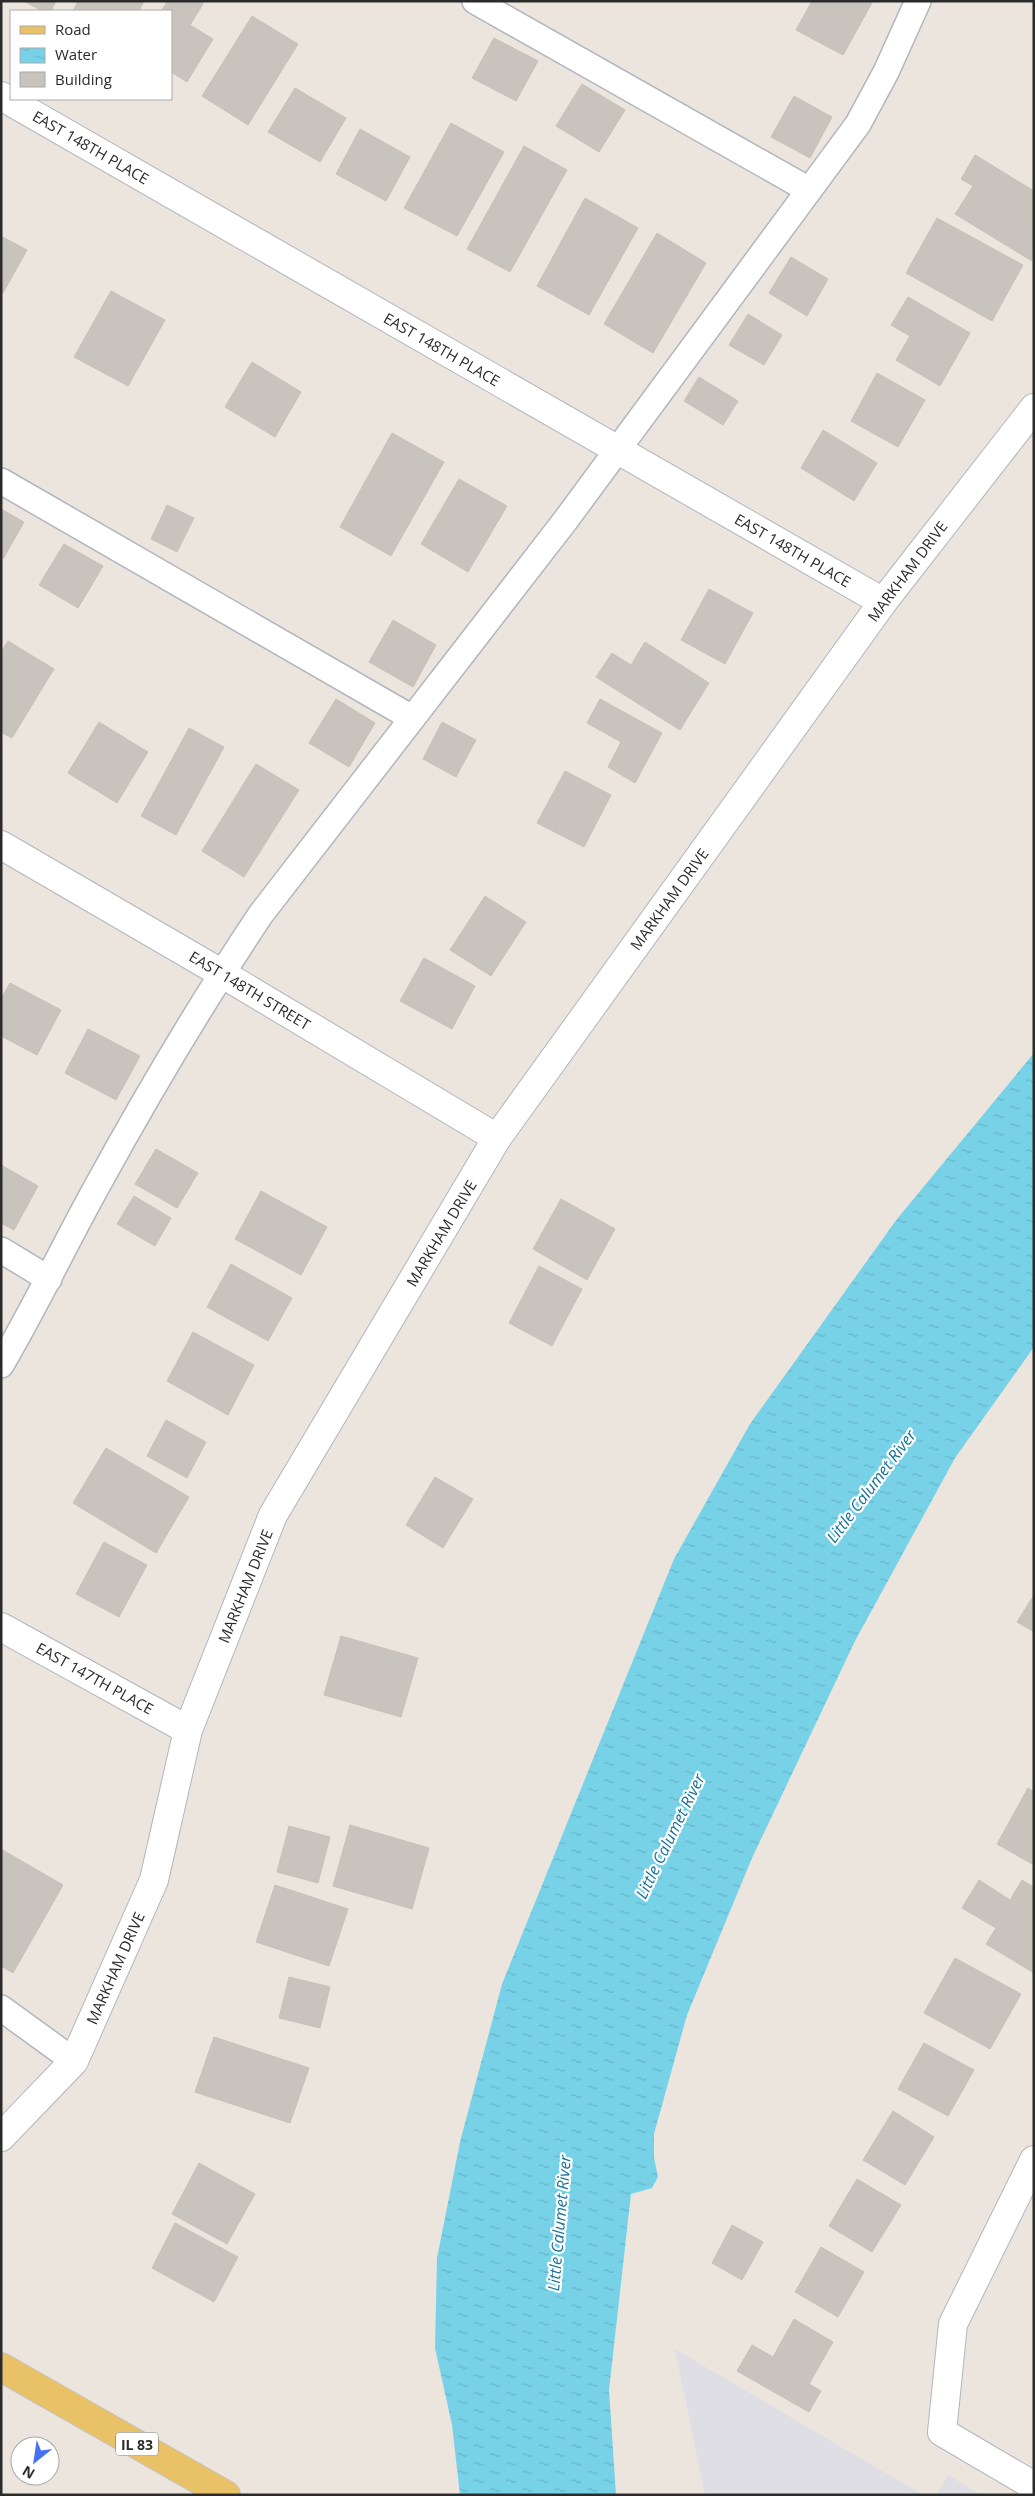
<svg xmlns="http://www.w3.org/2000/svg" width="1035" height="2496" viewBox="0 0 1035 2496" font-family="'Open Sans',sans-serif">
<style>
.industrial{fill:#dfdee5}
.water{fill:url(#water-ripples)}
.building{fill:#c8c3bc;stroke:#c7c1b8}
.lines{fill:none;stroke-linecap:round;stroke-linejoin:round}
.service-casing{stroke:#b1b5be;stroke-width:28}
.minor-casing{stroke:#b1b5be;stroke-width:30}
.primary-casing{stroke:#c4c4c4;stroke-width:30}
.service{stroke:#fff;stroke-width:25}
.minor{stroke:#fff;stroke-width:28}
.primary{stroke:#e9c166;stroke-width:28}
.labels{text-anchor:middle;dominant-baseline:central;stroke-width:4.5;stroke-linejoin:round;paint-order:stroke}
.shield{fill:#fff;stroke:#6b6b6b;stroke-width:1}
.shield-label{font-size:14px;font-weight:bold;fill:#2b2b2b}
.street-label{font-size:15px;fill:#2b2b2b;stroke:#fff}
.water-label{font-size:16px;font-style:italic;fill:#157295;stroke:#fff}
</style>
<defs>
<pattern id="water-ripples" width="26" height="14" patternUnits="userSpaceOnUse" patternTransform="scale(1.25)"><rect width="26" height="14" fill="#77d2e8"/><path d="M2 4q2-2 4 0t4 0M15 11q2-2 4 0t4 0" fill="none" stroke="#67b4c7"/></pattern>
</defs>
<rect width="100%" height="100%" fill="#ece5de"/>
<g class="industrial">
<polygon points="675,2349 923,2495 705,2495"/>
<polygon points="948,2475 981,2495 937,2495"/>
</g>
<polygon class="water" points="1034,1053 1034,1347 955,1458 855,1641 752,1858 687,2015 654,2134 654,2158 658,2177 652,2188 631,2194 609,2390 616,2495 460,2495 452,2425 435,2348 437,2258 460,2142 502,1984 674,1559 750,1424 897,1219"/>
<g class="building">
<polygon points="24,1 56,1 51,11 42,11"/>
<polygon points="78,1 144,1 139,11 73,11"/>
<polygon points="168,1 199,1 203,4 190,25 213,39 187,82 171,72 171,11 161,11"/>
<polygon points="812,1 873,1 843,55 796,30"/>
<polygon points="252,16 298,44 248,125 202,96"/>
<polygon points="494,38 538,61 516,101 472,78"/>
<polygon points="582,84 625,110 599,152 556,126"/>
<polygon points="295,88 346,118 320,162 268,132"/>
<polygon points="794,96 832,117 810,158 771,137"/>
<polygon points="451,123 504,152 457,236 404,208"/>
<polygon points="360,129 410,157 386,201 336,174"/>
<polygon points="524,146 567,170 510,272 467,249"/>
<polygon points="975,155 1034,191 1032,261 955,214 973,186 961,179"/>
<polygon points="585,198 638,228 589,315 537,286"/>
<polygon points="937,218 1023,265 992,321 906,273"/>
<polygon points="657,233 706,263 653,353 604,324"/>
<polygon points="1,236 27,250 3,293 1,293"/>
<polygon points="791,257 828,279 807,316 769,293"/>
<polygon points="111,291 165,320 128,386 74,357"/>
<polygon points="908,297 970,333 940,386 896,360 910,336 891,325"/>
<polygon points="748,314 782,335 764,365 729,345"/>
<polygon points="252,362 301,392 275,437 225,407"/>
<polygon points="877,373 925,400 898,447 851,421"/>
<polygon points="699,377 738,401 723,425 684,401"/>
<polygon points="823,430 877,463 854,501 801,468"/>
<polygon points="392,433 444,462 391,556 340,527"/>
<polygon points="459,479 507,506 468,572 421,544"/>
<polygon points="167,505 194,518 177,552 151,539"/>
<polygon points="1,509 24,522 3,559 1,557"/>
<polygon points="64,544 103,566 78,608 39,585"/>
<polygon points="709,589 753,613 725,664 681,640"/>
<polygon points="393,620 436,645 413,687 369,662"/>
<polygon points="8,641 54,669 12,738 1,732 1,652"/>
<polygon points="645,642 709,683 680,730 596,677 612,653 631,665"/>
<polygon points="336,699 375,723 349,767 309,743"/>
<polygon points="600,699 662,733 635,783 608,767 621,742 587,723"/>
<polygon points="99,722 148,752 117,803 68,773"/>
<polygon points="442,722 476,740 456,777 423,759"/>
<polygon points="189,728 224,747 176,835 141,816"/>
<polygon points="256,764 299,790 244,877 202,851"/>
<polygon points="565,771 611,795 584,847 537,823"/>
<polygon points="485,896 526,922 491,976 450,950"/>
<polygon points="424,958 475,986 452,1029 400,1001"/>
<polygon points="10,983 61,1010 37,1055 1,1036 1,999"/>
<polygon points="88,1029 140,1056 116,1100 65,1073"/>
<polygon points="156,1149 198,1173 177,1208 135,1184"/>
<polygon points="1,1165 38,1186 14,1230 1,1223"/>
<polygon points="261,1191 327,1227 301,1275 235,1239"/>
<polygon points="134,1196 171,1218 155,1246 117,1224"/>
<polygon points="561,1199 615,1229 587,1280 533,1249"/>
<polygon points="231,1264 292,1298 268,1341 207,1307"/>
<polygon points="539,1266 582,1289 552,1346 509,1323"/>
<polygon points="193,1332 254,1365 228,1415 167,1381"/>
<polygon points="166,1420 206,1442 187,1478 147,1456"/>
<polygon points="106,1448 189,1497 156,1553 73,1503"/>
<polygon points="435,1477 473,1499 443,1548 406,1525"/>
<polygon points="104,1542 147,1565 119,1617 76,1594"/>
<polygon points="1034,1595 1034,1632 1017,1622"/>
<polygon points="341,1636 418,1658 401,1717 324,1695"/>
<polygon points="1028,1788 1034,1792 1034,1865 997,1844"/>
<polygon points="350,1825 429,1848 412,1909 333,1886"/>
<polygon points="289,1826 330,1837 318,1883 277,1872"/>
<polygon points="1,1849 63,1885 13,1973 1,1966"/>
<polygon points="979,1880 1010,1900 1022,1880 1034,1887 1034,1973 986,1944 996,1928 962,1908"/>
<polygon points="275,1885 348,1909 329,1966 256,1942"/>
<polygon points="955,1958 1021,1994 990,2049 924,2013"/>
<polygon points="289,1977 330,1987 320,2028 279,2018"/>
<polygon points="214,2037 309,2068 290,2123 195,2092"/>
<polygon points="924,2043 974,2070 948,2116 898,2089"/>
<polygon points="893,2111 934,2137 905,2185 863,2160"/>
<polygon points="199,2163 255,2194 227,2244 172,2214"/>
<polygon points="857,2179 901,2205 872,2252 829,2226"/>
<polygon points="175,2223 238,2257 214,2302 152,2268"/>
<polygon points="732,2225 763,2242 742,2280 712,2263"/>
<polygon points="821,2247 864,2272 838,2317 795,2292"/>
<polygon points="794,2319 833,2342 809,2384 821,2391 809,2412 737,2371 752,2345 773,2357"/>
</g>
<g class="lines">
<defs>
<g id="service">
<polyline points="475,1 809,190"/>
<polyline points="1,481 412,718"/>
<polyline points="1,1250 49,1279"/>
<path d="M1 1365C35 1307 64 1246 96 1188 147 1095 202 1002 261 914L565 521 858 124 886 72 918 1"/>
<polyline points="1,2008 74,2061"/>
</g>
<g id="minor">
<polyline points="1,96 883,602"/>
<polyline points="1,845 221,973 497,1138"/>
<polyline points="1,1627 188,1730"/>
<polyline points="1,2137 74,2061 154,1880 188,1730 273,1515 497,1138 883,602 1034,408"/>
<polyline points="1034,2160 953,2324 942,2432 1034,2486"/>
</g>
<polyline id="primary" points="1,2367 226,2495"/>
</defs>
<use href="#service" class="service-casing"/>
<use href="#minor" class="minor-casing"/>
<use href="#primary" class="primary-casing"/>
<use href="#service" class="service"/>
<use href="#minor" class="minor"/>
<use href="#primary" class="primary"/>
</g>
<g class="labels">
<rect class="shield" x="116" y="2432.5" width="42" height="23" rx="4"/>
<g class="shield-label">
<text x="137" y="2444">IL 83</text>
</g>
<g class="street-label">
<text transform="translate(91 147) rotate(30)">EAST 148TH PLACE</text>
<text transform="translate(442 349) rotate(30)">EAST 148TH PLACE</text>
<text transform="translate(793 550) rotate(30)">EAST 148TH PLACE</text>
<text transform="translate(907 571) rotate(-53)">MARKHAM DRIVE</text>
<text transform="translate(669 899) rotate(-54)">MARKHAM DRIVE</text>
<text transform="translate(250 990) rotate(31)">EAST 148TH STREET</text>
<text transform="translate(441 1233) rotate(-59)">MARKHAM DRIVE</text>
<text transform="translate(245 1586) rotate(-68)">MARKHAM DRIVE</text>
<text transform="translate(95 1678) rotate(29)">EAST 147TH PLACE</text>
<text transform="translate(115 1968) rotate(-66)">MARKHAM DRIVE</text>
</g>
<g class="water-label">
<text transform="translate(871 1486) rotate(-53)">Little Calumet River</text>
<text transform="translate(670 1836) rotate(-64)">Little Calumet River</text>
<text transform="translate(559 2223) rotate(-85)">Little Calumet River</text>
</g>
</g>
<rect width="1035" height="2496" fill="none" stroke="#2b2b2b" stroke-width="5"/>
<rect x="10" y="10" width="162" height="90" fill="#ffffff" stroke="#aaaaaa"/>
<rect x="20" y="26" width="25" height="8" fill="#e9c166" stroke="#aaaaaa"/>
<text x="55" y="35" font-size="15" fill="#2b2b2b">Road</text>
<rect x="20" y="48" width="25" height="15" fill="url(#water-ripples)" stroke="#aaaaaa"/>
<text x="55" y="60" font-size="15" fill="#2b2b2b">Water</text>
<rect x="20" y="72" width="25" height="15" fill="#c8c3bc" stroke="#aaaaaa"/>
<text x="55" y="85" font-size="15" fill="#2b2b2b">Building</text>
<g transform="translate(35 2461) rotate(210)"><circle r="24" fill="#ffffff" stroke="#aaaaaa"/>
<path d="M0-4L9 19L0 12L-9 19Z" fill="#4772f0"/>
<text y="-8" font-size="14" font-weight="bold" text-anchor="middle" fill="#2b2b2b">N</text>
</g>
</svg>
